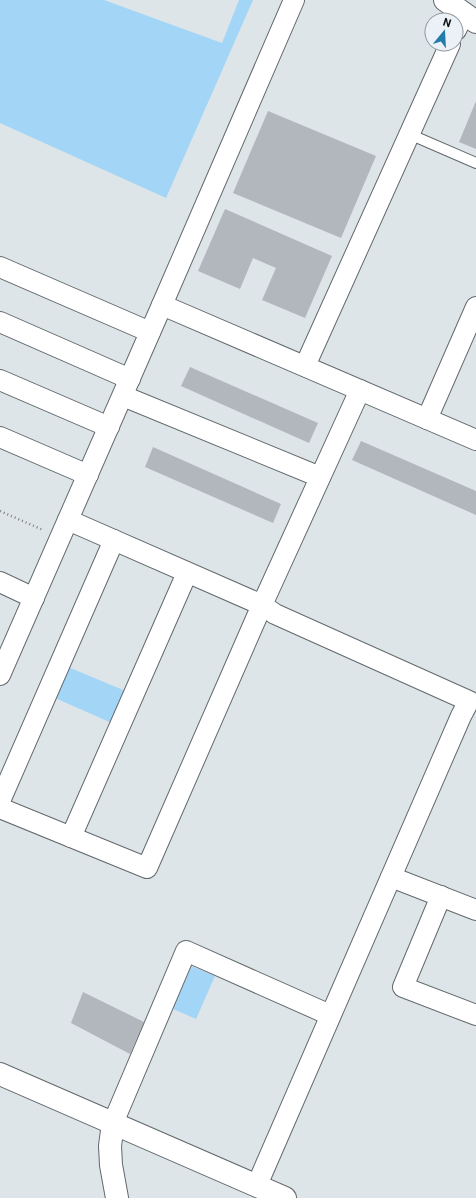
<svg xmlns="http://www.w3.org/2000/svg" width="476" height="1198" viewBox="0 0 476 1198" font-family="Roboto,sans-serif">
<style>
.green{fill:#a2d5f6}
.building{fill:#b1b7bc}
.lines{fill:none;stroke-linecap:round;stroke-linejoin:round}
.service-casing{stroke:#62696d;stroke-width:12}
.minor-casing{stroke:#62696d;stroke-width:22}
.tertiary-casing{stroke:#62696d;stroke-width:24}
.secondary-casing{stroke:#62696d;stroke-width:24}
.path{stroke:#7a7f81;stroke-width:2.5;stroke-dasharray:1 3;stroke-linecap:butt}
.service{stroke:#fff;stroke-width:10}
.minor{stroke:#fff;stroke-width:20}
.tertiary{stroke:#fff;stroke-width:22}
.secondary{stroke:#fff;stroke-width:22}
</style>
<rect width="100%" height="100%" fill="#dee5e9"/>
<g class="green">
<polygon points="0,0 104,0 222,43 239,0 253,0 166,198 0,123"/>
<polygon points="68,667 128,692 114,724 55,698"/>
<polygon points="191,966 215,976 196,1019 173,1009"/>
</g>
<g class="building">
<polygon points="476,101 476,149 459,142"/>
<polygon points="268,111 376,156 341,238 233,193"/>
<polygon points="225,209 332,256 305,318 262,300 276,268 253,258 240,289 198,271"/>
<polygon points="190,367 318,423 309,443 181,386"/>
<polygon points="361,441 476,491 476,515 352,460"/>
<polygon points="153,447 281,504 273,523 145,467"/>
<polygon points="83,992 144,1022 130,1054 71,1023"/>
</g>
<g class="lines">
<defs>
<polyline id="service" points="409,134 476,163"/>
<g id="minor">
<polyline points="456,30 464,13"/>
<polyline points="0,267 150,332"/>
<polyline points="162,305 476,440"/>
<polyline points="0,322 130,379"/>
<polyline points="305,366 450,44"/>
<polyline points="0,380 109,427"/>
<polyline points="123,396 320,477"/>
<polyline points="427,419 476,307"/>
<polyline points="0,437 88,475"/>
<polyline points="0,582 34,598"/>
<polyline points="0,675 162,305 294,0"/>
<polyline points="0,801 114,540"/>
<polyline points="0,808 147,868 262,605 68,520"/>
<polyline points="71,837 187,573"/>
<polyline points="391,877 476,910"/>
<polyline points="441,896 403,987 476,1015"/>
<polyline points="113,1123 186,951 330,1015"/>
<polyline points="257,1185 461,716 469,701 275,614 262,605 360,390"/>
</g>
<g id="tertiary">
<polyline points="0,1074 285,1198"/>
<polyline points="113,1123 110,1146 111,1165 117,1198"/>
</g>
<polyline id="secondary" points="445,0 476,22"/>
</defs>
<use href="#service" class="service-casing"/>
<use href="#minor" class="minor-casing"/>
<use href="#tertiary" class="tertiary-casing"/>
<use href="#secondary" class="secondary-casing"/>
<polyline class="path" points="0,511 43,530"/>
<use href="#service" class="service"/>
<use href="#minor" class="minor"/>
<use href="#tertiary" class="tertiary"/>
<use href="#secondary" class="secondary"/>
</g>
<g transform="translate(444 32) rotate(18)"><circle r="19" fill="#ebf2f7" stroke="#93989c"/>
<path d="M0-3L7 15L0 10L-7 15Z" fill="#217caa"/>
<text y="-6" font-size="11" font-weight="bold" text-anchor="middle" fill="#0f1213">N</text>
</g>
</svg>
